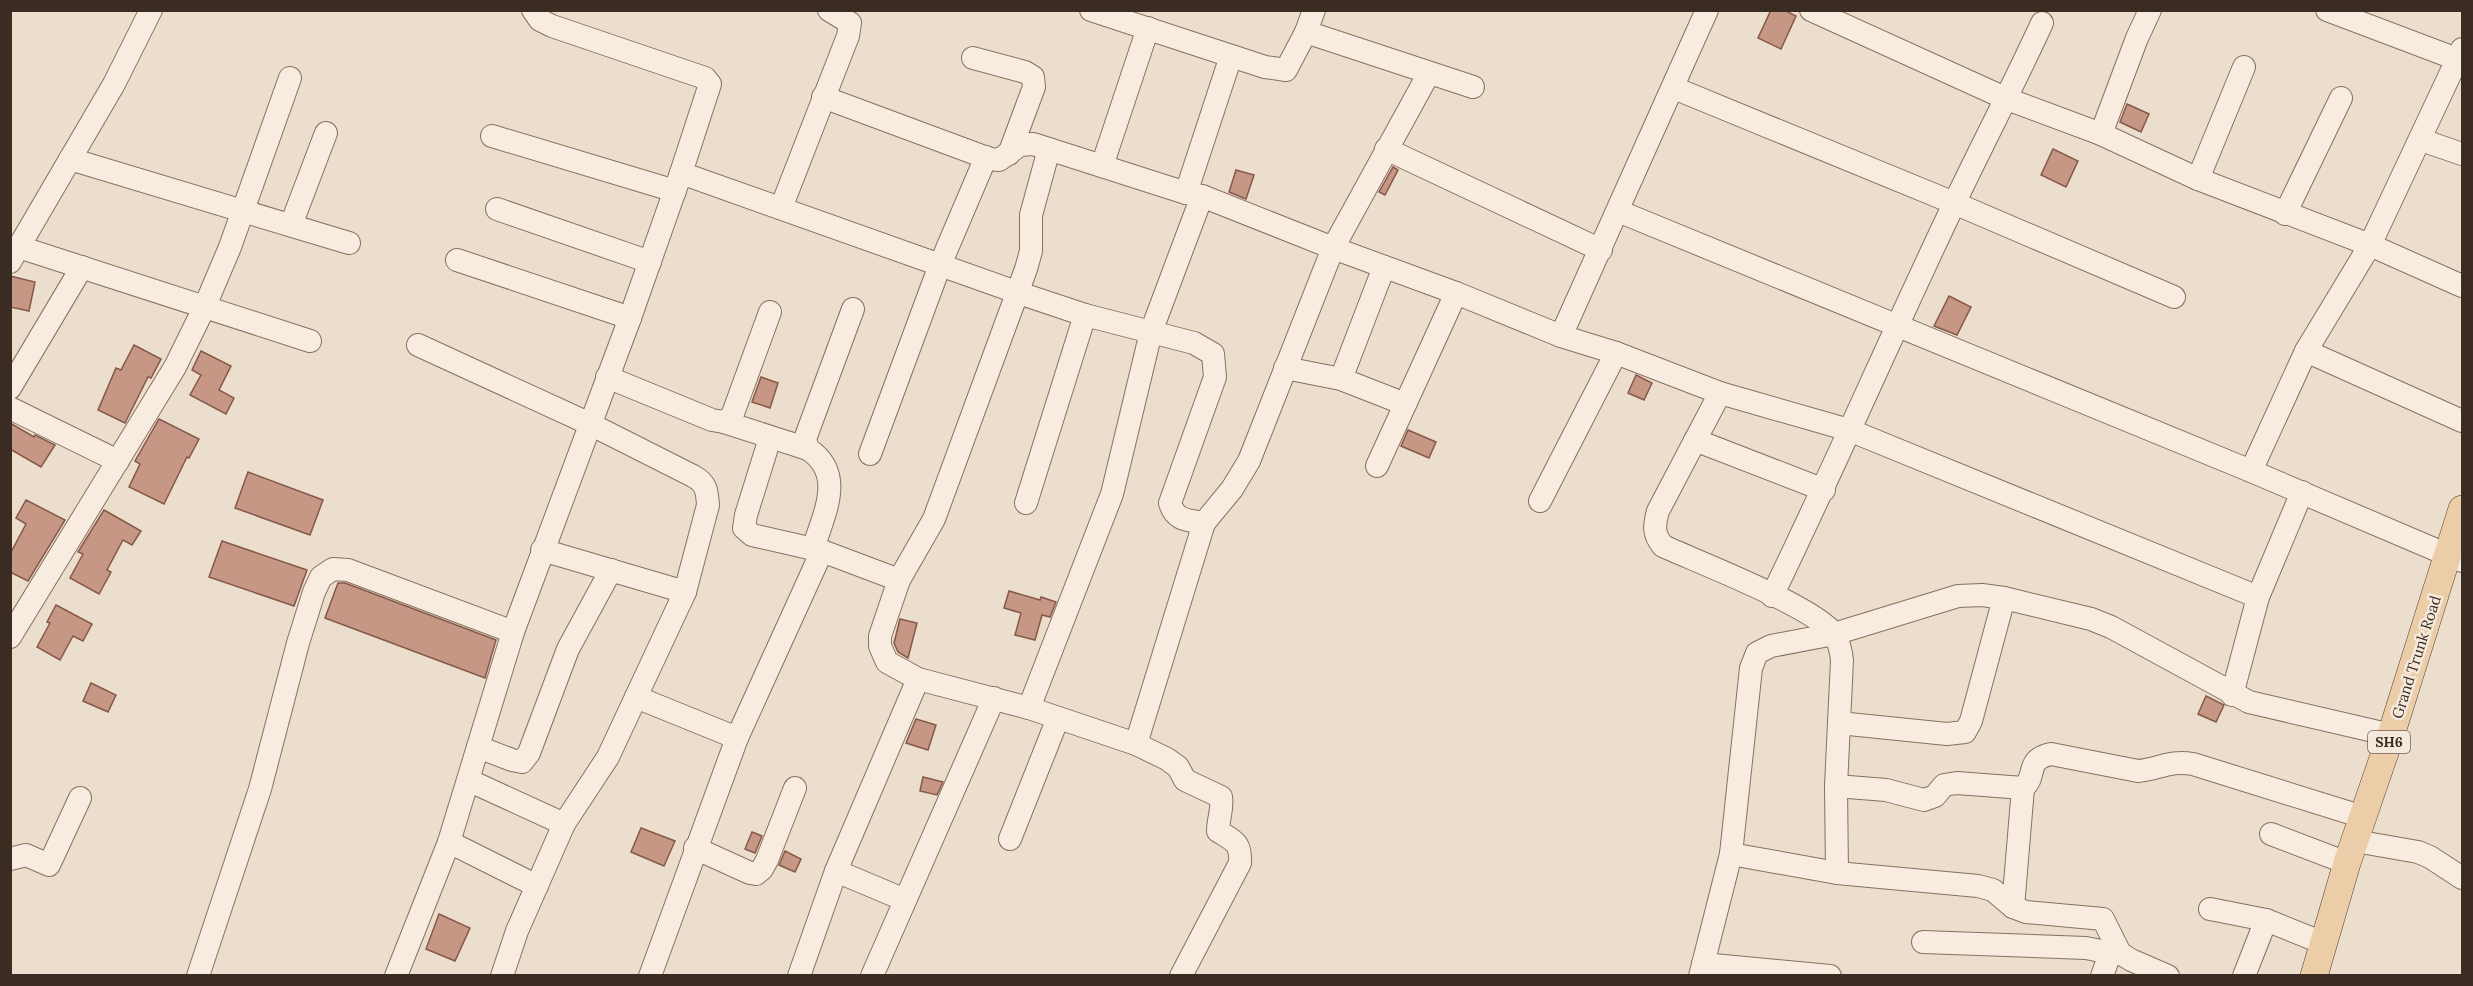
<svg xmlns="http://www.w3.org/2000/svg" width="2473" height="986" viewBox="0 0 2473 986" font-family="Lora,serif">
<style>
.building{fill:#c79785;stroke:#855849;stroke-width:1.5}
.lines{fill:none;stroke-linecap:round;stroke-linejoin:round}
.minor-casing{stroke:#887061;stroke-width:24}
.major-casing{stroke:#574034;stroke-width:28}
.minor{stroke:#f7ecdf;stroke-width:22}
.major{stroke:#ebcda8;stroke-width:27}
.labels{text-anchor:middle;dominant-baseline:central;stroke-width:5;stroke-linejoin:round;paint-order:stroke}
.shield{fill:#f4e9db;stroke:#72645a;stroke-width:1.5}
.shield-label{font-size:14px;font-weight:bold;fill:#3a2b23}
.street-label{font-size:15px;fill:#3a2b23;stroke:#f4e9db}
</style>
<rect width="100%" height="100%" fill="#ecdecc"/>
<g class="building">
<polygon points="1771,10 1784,10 1796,16 1781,49 1758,38"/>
<polygon points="2127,104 2149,114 2141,132 2120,122"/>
<polygon points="2053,149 2078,161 2066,187 2041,175"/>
<polygon points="1393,167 1398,170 1385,195 1379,192"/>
<polygon points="1236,170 1254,175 1246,199 1229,192"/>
<polygon points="10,276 35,282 29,311 10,307"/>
<polygon points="1949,296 1971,307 1957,335 1934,326"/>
<polygon points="134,345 161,359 151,378 148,377 125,423 98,410 116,368 121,370"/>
<polygon points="201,351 231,366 219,390 234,398 226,414 190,395 201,375 192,370"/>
<polygon points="1636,375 1652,383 1644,400 1628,393"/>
<polygon points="761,377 778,383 770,408 752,402"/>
<polygon points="159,419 199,439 189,458 187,457 164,504 129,487 140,464 135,461"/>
<polygon points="10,423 34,437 35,435 55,445 41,467 10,449"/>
<polygon points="1408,430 1436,442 1429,458 1401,446"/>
<polygon points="248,472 323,500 310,535 235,508"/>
<polygon points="26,500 65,520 28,581 10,572 10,554 26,524 16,518"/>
<polygon points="104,510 141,531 132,545 123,540 107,570 111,572 99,594 70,578 83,554 78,552"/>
<polygon points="222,541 307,570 294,606 209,577"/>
<polygon points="338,583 345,583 496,640 485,678 325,618"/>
<polygon points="1009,591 1040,600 1041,597 1056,602 1050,617 1042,615 1035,640 1015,635 1021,613 1004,608"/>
<polygon points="56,605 92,624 83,641 73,636 60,660 37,647 50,623 47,622"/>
<polygon points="900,619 917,623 908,658 898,652 894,643"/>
<polygon points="91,683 116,695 108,712 83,701"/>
<polygon points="2206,696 2224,705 2216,722 2198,714"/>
<polygon points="916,719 936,725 928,750 906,743"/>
<polygon points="923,777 943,782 937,795 920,791"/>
<polygon points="641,828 675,841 664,866 631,852"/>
<polygon points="752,832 762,836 755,853 745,849"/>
<polygon points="785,851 801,859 795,872 779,865"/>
<polygon points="439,914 470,928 455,961 426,949"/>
</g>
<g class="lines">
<defs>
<g id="minor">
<polyline points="1091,10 1265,67 1286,70 1306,32 1314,10"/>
<polyline points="1811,10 2007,99 2101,134 2198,179 2370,245 2462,286"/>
<polyline points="2327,10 2462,61"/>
<polyline points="1306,32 1473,87"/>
<polyline points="973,58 1025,72 1033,77 1034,87 1009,154"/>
<polyline points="1674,88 1954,203 2174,297"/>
<polyline points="823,97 990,159 999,160 1020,145 1033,144 1186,193 1202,196 1333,248 1456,293 1561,336 1616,353 1720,393 1849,430 2258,597"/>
<polyline points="2101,134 2137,38 2150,10"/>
<polyline points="492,136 675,191"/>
<polyline points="2421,140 2462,154"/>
<polyline points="1386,149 1601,250"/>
<polyline points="70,159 349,243"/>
<polyline points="1102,166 1148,28"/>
<path d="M681 173 1016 292 1085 315 1194 343 1213 354 1215 377 1170 503C1175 521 1188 520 1204 523"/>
<polyline points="2198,179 2244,67"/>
<polyline points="1186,193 1231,56"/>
<polyline points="781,208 848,36 850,23 829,10"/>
<polyline points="497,209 650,262"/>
<polyline points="1618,211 2251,471 2462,561"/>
<polyline points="2285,214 2341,98"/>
<polyline points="291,225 326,133"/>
<polyline points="19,247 310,341"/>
<polyline points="457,260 630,318"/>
<polyline points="10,262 114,84 151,10"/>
<polyline points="1561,336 1707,10"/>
<path d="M418 345 590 424 693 476C706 483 707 490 708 505L685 592 608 757 564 824 517 931 502 976"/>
<polyline points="2306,351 2462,421"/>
<polyline points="1285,368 1341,379 1405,404"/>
<polyline points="607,377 712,420 724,422 732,416 770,312"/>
<polyline points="1341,379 1384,267"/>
<polyline points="10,388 82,267"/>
<path d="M1720 393 1658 511C1654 526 1653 534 1663 546 1698 562 1815 607 1834 634 1839 642 1841 651 1842 660L1836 786 1837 873"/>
<polyline points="10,408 118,461"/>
<polyline points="724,422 808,449"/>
<path d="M770 438 746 515 744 528 752 535 822 551 899 580 880 636V646L887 662 918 679 1029 708 1136 744 1167 759 1178 767 1185 780 1221 797C1223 809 1218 819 1218 831 1234 841 1241 842 1240 863L1181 976"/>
<polyline points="1695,440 1824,490"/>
<polyline points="870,454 940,265 986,157"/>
<polyline points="1377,466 1456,293"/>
<polyline points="2251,471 2306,351 2370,245 2462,49"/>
<polyline points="1540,501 1616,353"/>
<polyline points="1026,503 1085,315"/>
<path d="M813 549C824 513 846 474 808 449L805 439 853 309"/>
<polyline points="542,550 685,592"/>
<polyline points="899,580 934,519 1026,269 1031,251 1031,215 1049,149"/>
<path d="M1772 596C1835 466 1892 334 1954 204 1983 143 2014 84 2042 23"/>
<polyline points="10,637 175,367 205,306 230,247 290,78"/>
<polyline points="2232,695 2258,597 2302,492"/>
<polyline points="636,697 737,738"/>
<polyline points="1029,708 1112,494 1151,332 1202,196"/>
<polyline points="1839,723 1947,734 1965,732 1971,721 2004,598"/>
<polyline points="1136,744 1204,523 1232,489 1249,461 1333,248 1429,73"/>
<polyline points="478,747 512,760 522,762 529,753 568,649 611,570"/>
<polyline points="468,780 564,824"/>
<path d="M1836 786 1886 790 1924 800 1935 796 1944 785 1957 783 2023 788C2038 776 2024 760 2051 754L2138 771C2160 769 2169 760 2193 764L2363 817"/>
<polyline points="2271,834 2347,863"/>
<polyline points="1010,839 1058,718"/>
<polyline points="2355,841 2418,852 2430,857 2462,878"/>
<polyline points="449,842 537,886"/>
<polyline points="695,848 750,873 756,874 762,869 767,860 795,788"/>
<polyline points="1731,854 1837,873 1978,886 1993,890 2013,907 2026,912 2103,919 2120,953 2131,960 2168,976"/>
<polyline points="10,859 26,855 49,865 80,798"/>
<polyline points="836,871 905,900"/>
<polyline points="2013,907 2023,788"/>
<polyline points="2210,909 2266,920 2323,943"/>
<polyline points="1923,942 2086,948 2111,953"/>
<polyline points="1703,964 1830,976"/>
<polyline points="198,976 260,789 298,643 314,592 321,577 333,569 348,570 513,632"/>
<polyline points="396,976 449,842 513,632 630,318 681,173 710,84 705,78 552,26 540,20 533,10"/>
<polyline points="650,976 737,738 822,551"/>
<polyline points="799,976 836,871 918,679"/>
<polyline points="872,976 994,698"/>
<polyline points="1700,976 1731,854 1751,668 1757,653 1771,646 1834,634 1958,596 1982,595 2004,598 2091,619 2111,627 2249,702 2391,735"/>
<polyline points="2102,976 2114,943"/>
<polyline points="2244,976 2266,920"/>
</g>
<polyline id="major" points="2314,976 2347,863 2391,735 2462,509"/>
</defs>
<use href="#minor" class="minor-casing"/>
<use href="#major" class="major-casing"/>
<use href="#minor" class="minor"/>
<use href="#major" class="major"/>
</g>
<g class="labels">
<rect class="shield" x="2368" y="731" width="42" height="22" rx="4.5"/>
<g class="shield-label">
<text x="2389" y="742">SH6</text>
</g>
<g class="street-label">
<text transform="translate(2416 657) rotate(-72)">Grand Trunk Road</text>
</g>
</g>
<rect width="2473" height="986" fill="none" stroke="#3a2b23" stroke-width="24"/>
</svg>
